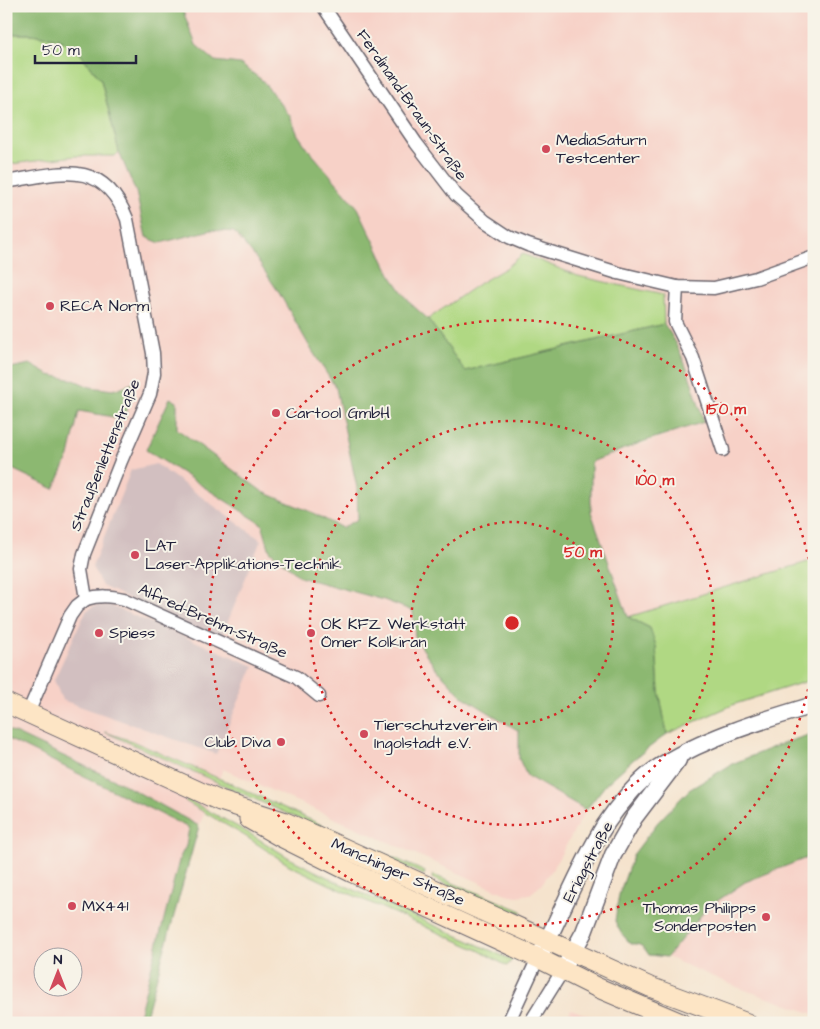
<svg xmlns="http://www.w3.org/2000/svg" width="820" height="1029" viewBox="0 0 820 1029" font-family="'Architects Daughter',sans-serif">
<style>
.built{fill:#f7d1c7;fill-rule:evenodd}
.industrial{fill:#d2bfc0}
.green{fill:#b0d883;stroke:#697d5f}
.forest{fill:#8cb871;stroke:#576d56}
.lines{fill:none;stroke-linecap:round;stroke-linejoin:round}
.minor-casing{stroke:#6c666e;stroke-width:15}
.tertiary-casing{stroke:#6c666e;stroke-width:19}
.secondary-casing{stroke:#6c666e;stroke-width:21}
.minor{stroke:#fff;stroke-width:12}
.tertiary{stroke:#fff;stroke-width:16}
.secondary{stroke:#fde5c5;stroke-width:19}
.ring{fill:none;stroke:#d62828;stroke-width:2.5;stroke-dasharray:2.5 5}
.poi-dot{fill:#d1495b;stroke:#f7f3e8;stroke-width:2}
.labels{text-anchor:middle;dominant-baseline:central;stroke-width:4;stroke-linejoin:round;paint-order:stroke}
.street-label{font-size:16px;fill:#22223b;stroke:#f7f3e8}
.poi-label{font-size:16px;fill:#22223b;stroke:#f7f3e8;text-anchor:start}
.centre{fill:#d62828;stroke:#f7f3e8;stroke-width:2.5}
.ring-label{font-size:15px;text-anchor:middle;font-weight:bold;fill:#d62828;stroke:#f7f3e8;stroke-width:4;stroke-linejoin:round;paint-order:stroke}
</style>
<rect width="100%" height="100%" fill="#f7f3e8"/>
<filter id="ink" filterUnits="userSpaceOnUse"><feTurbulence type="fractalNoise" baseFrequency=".02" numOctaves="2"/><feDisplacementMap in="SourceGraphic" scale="10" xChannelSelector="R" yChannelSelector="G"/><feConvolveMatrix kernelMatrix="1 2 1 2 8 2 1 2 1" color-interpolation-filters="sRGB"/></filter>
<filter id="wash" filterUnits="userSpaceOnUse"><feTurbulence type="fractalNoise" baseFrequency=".0096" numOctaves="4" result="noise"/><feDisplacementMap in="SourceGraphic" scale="20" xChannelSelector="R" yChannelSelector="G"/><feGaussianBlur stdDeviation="1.12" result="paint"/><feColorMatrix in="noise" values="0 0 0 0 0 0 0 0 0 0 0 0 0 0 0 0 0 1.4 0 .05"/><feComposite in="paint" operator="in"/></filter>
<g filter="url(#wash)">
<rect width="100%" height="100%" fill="#f5e3cd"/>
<g class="built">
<polygon points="181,6 814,6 814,560 628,617 591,512 591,462 704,422 693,388 672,335 664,324 663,295 578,276 523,254 506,268 480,283 428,319 410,303 390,274 358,208 308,149 298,135 290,116 240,64 215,61 196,45"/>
<path d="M6 34 119 152 136 192 146 237 189 234 211 230 234 232 255 256 278 291 311 349 336 388 357 488 358 520 342 528 311 512 263 492 177 429V402L170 399 146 450 263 524 270 551 339 589 384 600 413 611 415 637 462 696 519 731V759L527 776 586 810 552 870 541 885 530 894 517 896 506 894 223 769 199 826 144 1023H6V466L23 473 69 456 79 410 133 384 113 390 90 387 74 380 49 375 30 364 6 369ZM42 956H72V986H42Z"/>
<polygon points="814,855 814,1014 737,987 667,957 707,908 745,882"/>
<polygon points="571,1009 607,1023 564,1023"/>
</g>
<g class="industrial">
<polygon points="156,464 261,540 220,641 102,586 92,567 131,470"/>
<polygon points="109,605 254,666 216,754 62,700 54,680 86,611 94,606"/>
</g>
<g class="green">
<polygon points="6,34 32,34 59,39 79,52 101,80 119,152 115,156 76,156 11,164 6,134"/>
<polygon points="523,254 578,276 663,295 664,324 465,371 428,319 480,283 506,268"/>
<polygon points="814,560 814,679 735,704 667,734 659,691 656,646 650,628 628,617"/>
<polygon points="105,732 132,741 234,785 425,872 424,875"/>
<polygon points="187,799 247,832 291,859 341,884 512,960 507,966 478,950 339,889 289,865 245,836 185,801"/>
<polygon points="433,875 522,911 521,913 491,905 432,878"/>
</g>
<g class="forest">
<path d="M6 6H181L196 45 215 61 240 64 262 80 290 116 298 135 308 149 358 208 390 274 410 303 428 319 465 371 664 324C684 351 694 390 704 422L645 441 591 462V512L628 617 650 628 656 646 659 691 667 734 634 759 606 784 586 810 527 776 519 759V731L462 696 434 666 415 637 413 611 384 600 300 577 270 551 262 524 146 450 170 398 177 402V429L263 492 311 512 342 528 358 519 357 488 336 388 311 349 278 291 255 257 234 232 211 230 160 243 146 237 136 192 119 152 101 80 79 52 59 39 32 34H6Z"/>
<polygon points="30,364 49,375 74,380 90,387 113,390 133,383 125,419 79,411 69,456 54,489 6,466 6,369"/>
<polygon points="6,729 121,783 199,826 144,1023 137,1023 180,857 186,846 189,828 6,738"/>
<path d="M814 733V855L745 882 707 908 667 957 649 955C644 947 640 943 631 944L621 933 615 921 619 895 633 855 658 822 689 790 732 764 776 746Z"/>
</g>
</g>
<g filter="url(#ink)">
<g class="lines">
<defs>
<g id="minor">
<polyline points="323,6 416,143 456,195 485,221 509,237 528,245 618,273 677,287 714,288 756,278 814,257"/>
<path d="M6 182C60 173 103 157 127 219L153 353 154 373 150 394 121 461 84 554 81 569 86 599 77 606 70 616 28 713"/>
<polyline points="677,287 675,322 693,358 723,450"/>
<path d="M86 599C100 595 110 596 124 599L296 677 319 696"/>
<polyline points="508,1023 538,958"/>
<polyline points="530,1023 563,970"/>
</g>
<g id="tertiary">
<path d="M542 951C563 910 581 864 605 825 617 807 637 782 656 769 700 739 763 720 814 705"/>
<polyline points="563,970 584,932 613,855 634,818 678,760"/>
</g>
<g id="secondary">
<polyline points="6,703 220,801 283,821 326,840 650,987 747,1023"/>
<polyline points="249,819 279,836 353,873 538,958 596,987 681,1023"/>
</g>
</defs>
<use href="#minor" class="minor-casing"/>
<use href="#tertiary" class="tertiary-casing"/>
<use href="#secondary" class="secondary-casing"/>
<use href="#minor" class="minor"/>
<use href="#tertiary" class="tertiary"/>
<use href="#secondary" class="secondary"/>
</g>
</g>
<g class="ring">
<circle cx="512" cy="623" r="101"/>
<circle cx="512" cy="623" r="202"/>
<path d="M814 652A303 303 0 1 1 814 594"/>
</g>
<g class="poi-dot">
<circle cx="546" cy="149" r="5"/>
<circle cx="50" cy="306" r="5"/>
<circle cx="276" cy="413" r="5"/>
<circle cx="135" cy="555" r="5"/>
<circle cx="99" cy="633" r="5"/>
<circle cx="311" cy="633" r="5"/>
<circle cx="364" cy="734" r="5"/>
<circle cx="281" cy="742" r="5"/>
<circle cx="72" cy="906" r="5"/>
<circle cx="766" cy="917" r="5"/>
</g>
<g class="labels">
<g class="street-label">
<text transform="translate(412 105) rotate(55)">Ferdinand-Braun-Straße</text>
<text transform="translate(105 455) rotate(-68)">Straußenlettenstraße</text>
<text transform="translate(213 621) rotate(24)">Alfred-Brehm-Straße</text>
<text transform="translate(588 862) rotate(-62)">Eriagstraße</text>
<text transform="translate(398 872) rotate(24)">Manchinger Straße</text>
</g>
<g class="poi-label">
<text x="556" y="140">MediaSaturn<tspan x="556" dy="18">Testcenter</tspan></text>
<text x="60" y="306">RECA Norm</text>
<text x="286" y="413">Cartool GmbH</text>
<text x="145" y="546">LAT<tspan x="145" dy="18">Laser-Applikations-Technik</tspan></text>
<text x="321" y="624">OK KFZ Werkstatt<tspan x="321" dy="18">Ömer Kolkiran</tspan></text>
<text x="109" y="633">Spiess</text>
<text x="374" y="725">Tierschutzverein<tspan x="374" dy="18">Ingolstadt e.V.</tspan></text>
<text x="271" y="742" text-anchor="end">Club Diva</text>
<text x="82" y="906">MX441</text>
<text x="756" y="908" text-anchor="end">Thomas Philipps<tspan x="756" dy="18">Sonderposten</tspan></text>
</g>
</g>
<circle cx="512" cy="623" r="8" class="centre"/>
<g class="ring-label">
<text x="726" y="414">150 m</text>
<text x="655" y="485">100 m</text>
<text x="583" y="557">50 m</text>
</g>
<rect width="820" height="1029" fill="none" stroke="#f7f3e8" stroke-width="25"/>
<g transform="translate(58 972)"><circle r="24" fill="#f7f3e8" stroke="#a29fa3"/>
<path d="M0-4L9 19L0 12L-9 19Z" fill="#d1495b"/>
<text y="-8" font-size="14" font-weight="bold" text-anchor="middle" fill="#22223b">N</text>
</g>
<path d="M35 55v8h101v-8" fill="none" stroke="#22223b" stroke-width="2.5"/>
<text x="42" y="55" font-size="15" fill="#22223b" stroke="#f7f3e8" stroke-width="4" paint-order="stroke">50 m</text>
</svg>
